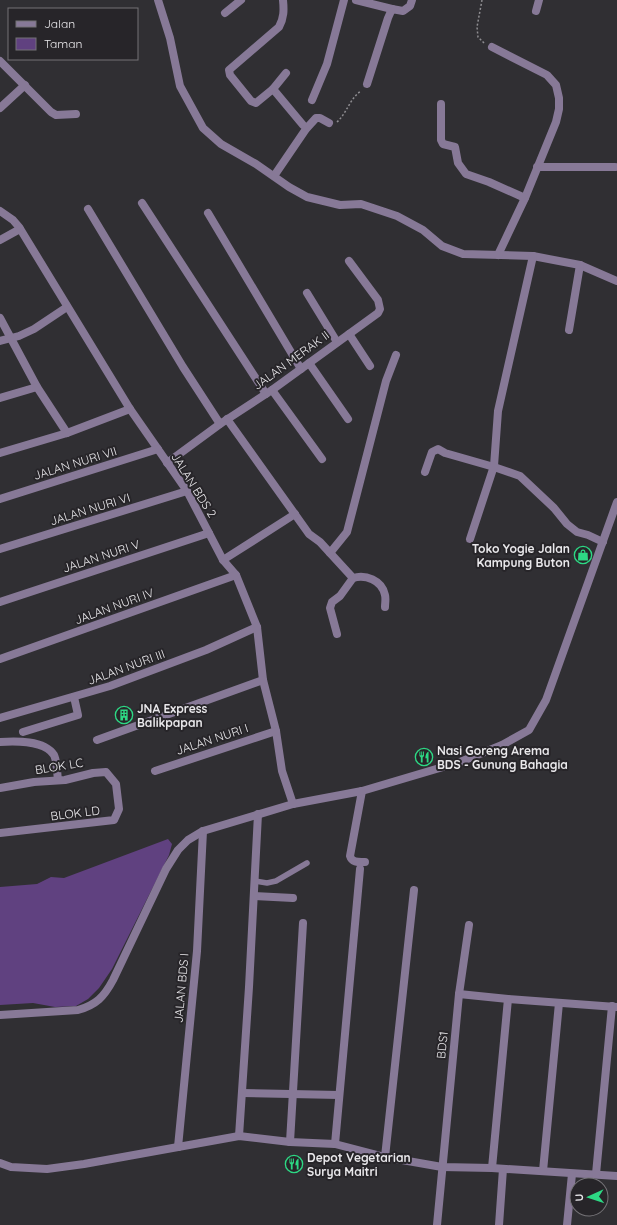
<svg xmlns="http://www.w3.org/2000/svg" width="617" height="1225" viewBox="0 0 617 1225" font-family="Quicksand,sans-serif">
<style>
.green{fill:#604180}
.lines{fill:none;stroke-linecap:round;stroke-linejoin:round}
.path{stroke:#8f8e92;stroke-width:1.5;stroke-dasharray:2 2;stroke-linecap:butt}
.service{stroke:#877997;stroke-width:5.5}
.minor{stroke:#877997;stroke-width:8}
.tertiary{stroke:#877997;stroke-width:8}
.labels{text-anchor:middle;dominant-baseline:central;stroke-width:4;stroke-linejoin:round;paint-order:stroke}
.street-label{font-size:12px;fill:#e9e8eb;stroke:#272529}
.poi-label{font-size:12px;font-weight:bold;fill:#e9e8eb;stroke:#272529;text-anchor:start}
</style>
<rect width="100%" height="100%" fill="#302f33"/>
<polygon class="green" points="168,839 172,844 169,855 112,969 99,988 88,999 76,1006 55,1007 33,1003 0,1005 0,887 37,884 51,877 64,878"/>
<g class="lines">
<g class="path">
<polyline points="482,0 477,27 478,37 485,44"/>
<path d="M337 122C347 113 350 98 361 91"/>
</g>
<polyline class="service" points="255,881 267,883 276,881 307,863"/>
<g class="minor">
<polyline points="158,0 170,38 180,86 203,128 221,144 256,164 289,187 307,197 340,205 361,204 397,216 423,230 442,246 463,254 533,256 580,265 617,281"/>
<path d="M283 0C284 10 284 18 279 27L229 70 230 75 251 101 256 103 273 89 303 125"/>
<polyline points="356,0 392,9"/>
<polyline points="536,11 539,0"/>
<polyline points="225,13 241,0"/>
<polyline points="492,47 547,75 556,85 559,98 559,109 556,122 525,198 498,255"/>
<polyline points="0,61 51,112 56,115 76,114"/>
<polyline points="367,84 388,18 392,9 403,11 410,6 412,0"/>
<polyline points="273,89 286,73"/>
<polyline points="312,100 327,64 344,0"/>
<polyline points="441,104 441,140 443,144 455,147 458,163 466,174 489,182 525,198"/>
<polyline points="0,108 25,85"/>
<polyline points="537,167 615,167"/>
<polyline points="274,176 306,129 316,118 320,118 329,123"/>
<polyline points="142,203 266,394"/>
<polyline points="88,209 183,367 220,424"/>
<polyline points="0,211 13,220 19,227 130,409 187,491 223,560 236,575 257,627 263,680 276,731 282,771 293,804"/>
<polyline points="208,213 301,369"/>
<polyline points="0,240 20,229"/>
<polyline points="307,293 337,342"/>
<polyline points="0,318 37,387 67,433"/>
<polyline points="569,330 580,265"/>
<polyline points="349,334 370,366"/>
<polyline points="0,341 19,336 34,329 67,307"/>
<polyline points="309,363 348,419"/>
<polyline points="272,390 322,459"/>
<polyline points="0,398 37,387"/>
<path d="M227 419 309 534 320 542 353 578C365 574 382 580 385 595 386 599 385 603 385 607"/>
<polyline points="0,453 67,433 130,409"/>
<polyline points="167,463 220,424 272,390 378,313 380,309 378,300 349,261"/>
<polyline points="425,472 432,452 438,449 445,453 494,467 520,476 554,508 567,524 577,532 588,535 603,542"/>
<polyline points="0,499 158,449"/>
<polyline points="470,539 494,466 498,411 533,256"/>
<polyline points="0,549 187,491"/>
<polyline points="330,553 347,532 386,381 396,355"/>
<polyline points="223,560 295,514"/>
<polyline points="0,602 209,533"/>
<polyline points="337,634 330,608 332,602 340,596 353,578"/>
<polyline points="0,659 236,575"/>
<polyline points="0,718 110,686 206,650 257,627"/>
<polyline points="23,732 78,715 74,697"/>
<polyline points="97,740 263,680"/>
<path d="M0 742C16 741 44 740 54 755 57 761 57 773 58 780"/>
<polyline points="155,771 276,731"/>
<polyline points="0,788 34,782 65,780 93,773 106,772 116,784 119,809 114,820 0,833"/>
<path d="M362 791 350 856C352 863 359 862 365 862"/>
<polyline points="254,896 293,898"/>
<polyline points="459,994 508,999 616,1007"/>
<polyline points="242,1093 339,1095"/>
<polyline points="239,1136 249,987 258,814"/>
<polyline points="290,1142 303,923"/>
<polyline points="335,1144 360,869"/>
<polyline points="178,1147 197,951 203,831"/>
<polyline points="385,1157 414,890"/>
<polyline points="0,1163 11,1167 47,1169 84,1164 239,1136 290,1142 335,1144 385,1157 442,1167 492,1168 617,1176"/>
<polyline points="492,1168 508,999"/>
<polyline points="543,1171 559,1003"/>
<polyline points="596,1174 612,1006"/>
<polyline points="437,1225 459,994 469,925"/>
<polyline points="499,1225 503,1169"/>
<polyline points="567,1225 572,1174"/>
</g>
<path class="tertiary" d="M0 1015 78 1010C96 1005 104 997 113 980L166 869 178 850 188 840 203 831 293 804 362 791 460 762 502 745 529 730 546 700 617 502"/>
</g>
<defs>
<symbol id="shop-ring" viewBox="-11 -11 22 22"><circle r="9.5" fill="#272529" stroke="#2dd884" stroke-width="1.5"/><path d="M-5-2.5h2.3a2.7 3.5 0 0 1 5.4 0H5L5.5 6h-11ZM-1.5-2.5h3a1.5 2.3 0 0 0-3 0Z" fill="#2dd884"/></symbol>
<symbol id="building-ring" viewBox="-11 -11 22 22"><circle r="9.5" fill="#272529" stroke="#2dd884" stroke-width="1.5"/><path d="M-4-6H4V6H1V3H-1V6H-4ZM-2.5-4.3h1.7v1.8h-1.7ZM.8-4.3h1.7v1.8H.8ZM-2.5-1h1.7V.8h-1.7ZM.8-1h1.7V.8H.8Z" fill="#2dd884"/></symbol>
<symbol id="restaurant-ring" viewBox="-11 -11 22 22"><circle r="9.5" fill="#272529" stroke="#2dd884" stroke-width="1.5"/><path d="M-5-6h1v4h1v-4h1v4h1v-4h1v5L-1.5 .5V6h-2V.5L-5-1ZM5-6V6H3V1.5H1.5Q1.5-4 5-6Z" fill="#2dd884"/></symbol>
</defs>
<g fill-rule="evenodd">
<use href="#shop-ring" x="573" y="545" width="20" height="20"/>
<use href="#building-ring" x="114" y="705" width="20" height="20"/>
<use href="#restaurant-ring" x="414" y="747" width="20" height="20"/>
<use href="#restaurant-ring" x="284" y="1154" width="20" height="20"/>
</g>
<g class="labels">
<g class="street-label">
<text transform="translate(291 360) rotate(-36)">JALAN MERAK II</text>
<text transform="translate(75 463) rotate(-17)">JALAN NURI VII</text>
<text transform="translate(194 485) rotate(58)">JALAN BDS 2</text>
<text transform="translate(90 509) rotate(-17)">JALAN NURI VI</text>
<text transform="translate(101 556) rotate(-18)">JALAN NURI V</text>
<text transform="translate(114 606) rotate(-20)">JALAN NURI IV</text>
<text transform="translate(126 667) rotate(-20)">JALAN NURI III</text>
<text transform="translate(212 739) rotate(-18)">JALAN NURI I</text>
<text transform="translate(59 766) rotate(-9)">BLOK LC</text>
<text transform="translate(75 813) rotate(-7)">BLOK LD</text>
<text transform="translate(181 988) rotate(-85)">JALAN BDS I</text>
<text transform="translate(442 1045) rotate(-84)">BDS1</text>
</g>
<g class="poi-label">
<text x="570" y="548" text-anchor="end">Toko Yogie Jalan<tspan x="570" dy="14">Kampung Buton</tspan></text>
<text x="137" y="708">JNA Express<tspan x="137" dy="14">Balikpapan</tspan></text>
<text x="437" y="750">Nasi Goreng Arema<tspan x="437" dy="14">BDS - Gunung Bahagia</tspan></text>
<text x="307" y="1157">Depot Vegetarian<tspan x="307" dy="14">Surya Maitri</tspan></text>
</g>
</g>
<rect x="8" y="8" width="130" height="52" fill="#272529" stroke="#757377"/>
<rect x="16" y="21" width="20" height="6" fill="#877997" stroke="#757377"/>
<text x="44" y="28" font-size="12" fill="#e9e8eb">Jalan</text>
<rect x="16" y="38" width="20" height="12" fill="#604180" stroke="#757377"/>
<text x="44" y="48" font-size="12" fill="#e9e8eb">Taman</text>
<g transform="translate(589 1197) rotate(267)"><circle r="19" fill="#272529" stroke="#757377"/>
<path d="M0-3L7 15L0 10L-7 15Z" fill="#2dd884"/>
<text y="-6" font-size="11" font-weight="bold" text-anchor="middle" fill="#e9e8eb">U</text>
</g>
</svg>
